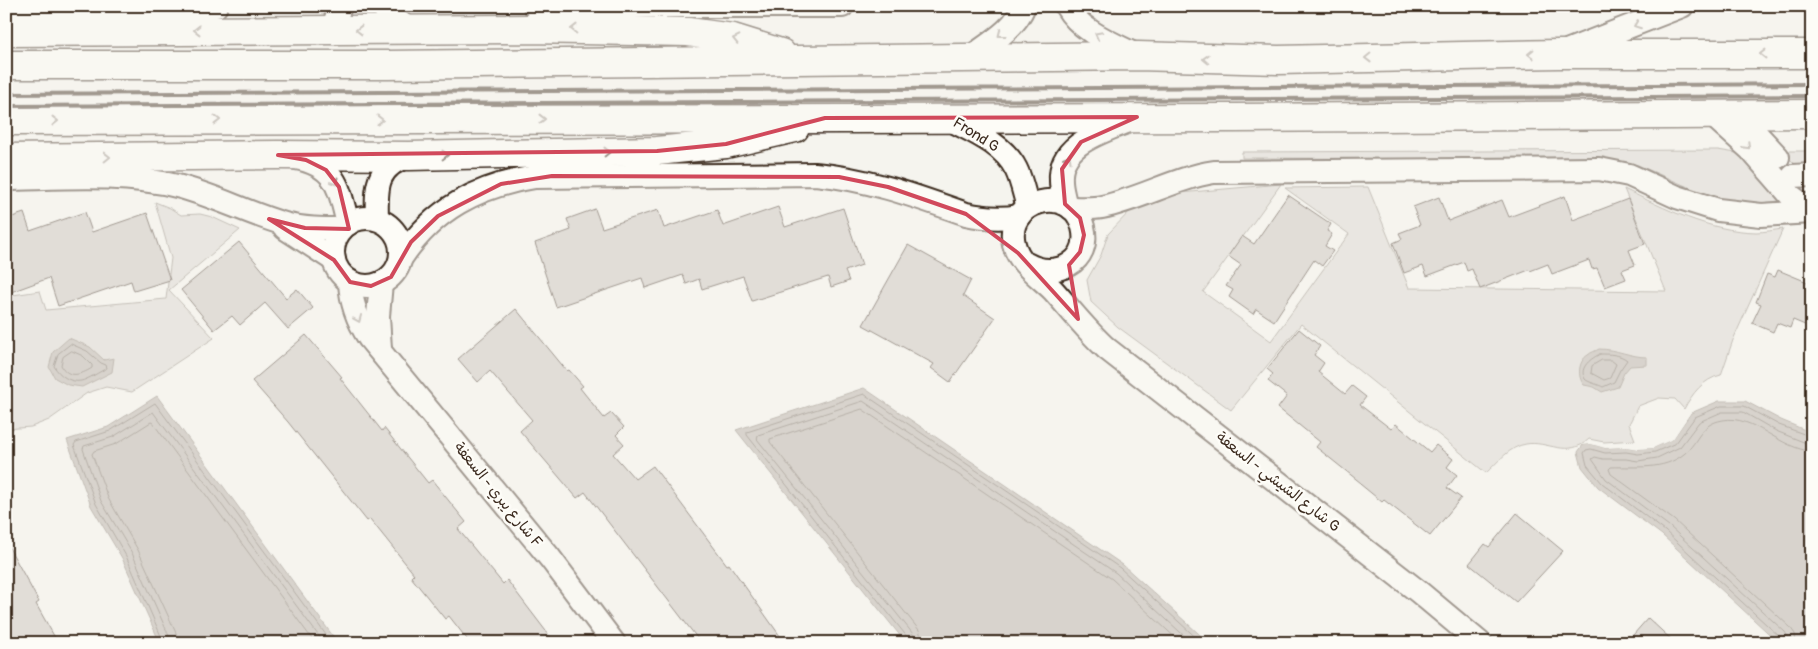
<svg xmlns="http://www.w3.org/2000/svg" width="1818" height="649" viewBox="0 0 1818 649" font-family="Pangolin,'Playpen Sans Arabic',sans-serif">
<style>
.green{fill:#dad6d0;stroke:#8a8077}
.water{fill:#b4aca4;stroke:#84786e}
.pier{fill:#f5f4ee}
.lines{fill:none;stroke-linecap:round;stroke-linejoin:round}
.shore{stroke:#6b5e54;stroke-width:1}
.building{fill:#c7c1bb;stroke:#3b2a1e}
.street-casing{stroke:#3b2a1e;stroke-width:26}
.secondary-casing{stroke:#3b2a1e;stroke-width:31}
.street{stroke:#fdfcf7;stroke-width:22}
.secondary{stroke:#fdfcf7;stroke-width:28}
.rail{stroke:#3b2a1e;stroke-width:4}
.oneway{stroke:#9c938a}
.marked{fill:none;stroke:#d1495b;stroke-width:4;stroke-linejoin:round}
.labels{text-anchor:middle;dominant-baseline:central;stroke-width:5;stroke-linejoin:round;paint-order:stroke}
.street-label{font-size:15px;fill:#3b2a1e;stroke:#fdfcf7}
</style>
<rect width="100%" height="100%" fill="#f5f4ee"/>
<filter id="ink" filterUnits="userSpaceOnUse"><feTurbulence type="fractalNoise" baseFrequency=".02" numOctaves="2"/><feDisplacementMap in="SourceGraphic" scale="10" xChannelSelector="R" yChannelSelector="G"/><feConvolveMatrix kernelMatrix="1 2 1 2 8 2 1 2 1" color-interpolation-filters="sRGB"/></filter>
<g filter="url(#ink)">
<g class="green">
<polygon points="1718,150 1736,153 1751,163 1779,201 1743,205 1711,197 1638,165 1608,159 1242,158 1242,152"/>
<polygon points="1781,151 1812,151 1812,164 1795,164"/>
<path d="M1281 184 1203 292 1271 341 1349 234 1285 188 1368 187 1409 288 1666 291 1624 189C1666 209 1708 231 1756 232 1765 232 1774 230 1783 229L1733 340 1721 375C1703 379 1692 394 1684 409L1675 399 1659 398 1638 406 1629 424 1635 440 1604 442 1589 439C1568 459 1547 440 1526 444 1510 446 1497 463 1486 473L1301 324 1231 410 1118 327 1091 302 1087 280 1101 255 1108 234 1131 210 1169 194Z"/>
<polygon points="155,202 170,208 181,215 200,214 212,217 240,230 169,290 214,338 132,392 106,387 87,393 49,420 31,427 6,429 6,296 40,291 46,310 166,299 171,258"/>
</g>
<g class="water">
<polygon points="69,338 90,347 104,360 114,358 112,372 82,387 68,385 55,378 49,367 53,352"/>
<path d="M1599 349C1616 349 1631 357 1647 357V365L1630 366 1624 373 1618 387 1602 392 1594 387 1584 385C1577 377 1578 361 1588 355 1591 352 1596 351 1599 349Z"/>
<polygon points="864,388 1123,565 1209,643 906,643 736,430"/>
<polygon points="157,396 338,643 160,643 122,558 91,506 67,440 108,427"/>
<polygon points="1719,401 1745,401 1781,420 1812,433 1812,643 1779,643 1662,535 1598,487 1582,467 1578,452 1583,445 1591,444 1605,448 1626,447 1638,449 1653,448 1673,439 1691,413"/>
</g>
<polygon class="pier" points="1693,409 1673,439 1653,448 1638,449 1626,447 1605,448 1591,444 1583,445 1585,442 1591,442 1605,446 1626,445 1638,447 1652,445 1671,437 1689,411"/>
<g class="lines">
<g class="shore">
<path d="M71 344 87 351 101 363 106 365 107 368C101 371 87 380 81 381 70 383 59 375 54 366L58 354Z"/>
<path d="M72 351 83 356 92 365V368C81 375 68 379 61 365L63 357Z"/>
<path d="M1600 354C1609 354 1620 354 1627 360L1620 370 1614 382 1603 387C1600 385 1587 382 1585 379 1578 367 1592 358 1600 354Z"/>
<polygon points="1602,360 1611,360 1616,364 1610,378 1604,380 1591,373 1592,366"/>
<polyline points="164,643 126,556 96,504 74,445 76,442 110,431 155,403 332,643"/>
<polyline points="170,643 169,636 132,553 101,501 83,449 84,446 113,437 153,412 324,643"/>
<polyline points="178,643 176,633 138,550 108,498 92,454 94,451 116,444 151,422 153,423 315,643"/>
<polyline points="909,643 908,638 747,435 747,432 864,394 1120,568 1202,643"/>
<polyline points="916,643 913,634 757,439 758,435 863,401 1116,573 1192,643"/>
<polyline points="923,643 919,630 770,442 770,439 862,409 1112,579 1181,643"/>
<polyline points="1782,643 1780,637 1665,531 1602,483 1587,465 1584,453 1586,450 1591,449 1605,453 1626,452 1638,454 1655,452 1676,443 1695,417 1721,406 1744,406 1779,425 1812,437"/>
<polyline points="1789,643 1788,637 1785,632 1669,526 1606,479 1592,459 1595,457 1603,459 1626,459 1638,461 1657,458 1680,447 1699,422 1722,412 1743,412 1776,431 1806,443 1812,444"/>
<path d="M1796 643 1795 634 1790 627 1674 520 1611 474 1609 469 1611 467C1636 466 1663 471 1684 454 1700 441 1699 424 1723 420 1753 414 1781 450 1812 451"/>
</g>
</g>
<g class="building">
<polygon points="1288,195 1331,224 1327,231 1332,234 1325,246 1333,251 1322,266 1314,260 1274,321 1256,309 1253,314 1229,297 1233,290 1226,286 1241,265 1228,256 1242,236 1254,244"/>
<polygon points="1565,196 1573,220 1628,199 1645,244 1629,250 1635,265 1622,270 1626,279 1605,287 1597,268 1592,269 1589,260 1552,274 1548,264 1530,271 1529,270 1480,289 1472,269 1467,271 1464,262 1427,276 1423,266 1404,273 1393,243 1402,239 1399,233 1420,225 1413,207 1439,197 1448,221 1502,200 1509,217"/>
<polygon points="778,207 785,227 843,208 862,265 845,271 849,281 831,287 828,277 752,301 743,276 702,289 699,279 686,284 683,275 645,288 642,278 556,307 535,243 571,230 567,219 595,209 602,228 658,210 664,228 717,210 723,226"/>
<polygon points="85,212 92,232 147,213 170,280 134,291 131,281 58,306 49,278 11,292 6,277 6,219 24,213 30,231"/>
<polygon points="239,242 286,298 297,289 313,308 288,329 265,303 240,325 232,316 214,330 181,290"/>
<polygon points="908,245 971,280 963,296 995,318 950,382 931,368 934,364 863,325"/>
<polygon points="1778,270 1812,284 1812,328 1793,320 1790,328 1777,323 1773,332 1752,323 1761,304 1756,302 1767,274 1775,277"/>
<polygon points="516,309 567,371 569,370 583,386 580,388 604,418 611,413 624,427 616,435 624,444 613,454 635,479 653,466 727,565 729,564 785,643 701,643 585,492 577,498 520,431 532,420 490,371 478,382 458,359"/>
<polygon points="1299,329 1320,346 1314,355 1324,363 1318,372 1345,394 1352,386 1366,397 1360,405 1391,429 1396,424 1430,452 1436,445 1453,459 1447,467 1457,475 1447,488 1461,498 1430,536 1384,500 1382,502 1360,484 1361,483 1316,447 1320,442 1278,408 1287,396 1268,381 1273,374 1267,369"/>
<polygon points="306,335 342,377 340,378 382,431 384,428 428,483 432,480 466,522 458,529 503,584 507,580 555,643 470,643 449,616 445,619 411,577 414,574 370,519 367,521 288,422 252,381"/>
<polygon points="1517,513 1563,551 1516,602 1469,564 1485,544 1489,547"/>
<polygon points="6,542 39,602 36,604 58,643 6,643"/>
<polygon points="1648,618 1675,643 1626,643"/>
</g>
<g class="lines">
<defs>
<g id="street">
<path d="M382 6C391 17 400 24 413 30"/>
<polyline points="535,6 842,6"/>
<path d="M1066 6C1081 32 1112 43 1138 56"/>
<polyline points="6,11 185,11 216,6"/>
<polyline points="330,30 336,19 340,6"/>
<polyline points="1569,50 1682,6"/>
<path d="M971 57C990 43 1015 29 1024 6"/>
<polyline points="1711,114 1750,149 1791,196 1812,212"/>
<polyline points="1738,114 1778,157"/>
<path d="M947 118C971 131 1003 143 1016 169 1022 181 1024 194 1028 207"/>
<path d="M296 158C337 166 339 188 348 224"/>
<polyline points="1793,176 1812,175"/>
<path d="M6 179C63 178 122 173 177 186 214 195 249 214 285 224 304 229 323 229 342 229"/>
<path d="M1065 204C1064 197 1061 189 1061 181 1058 143 1103 132 1131 120"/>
<path d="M1071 208C1081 208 1092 209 1102 207 1141 199 1175 178 1214 172L1599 169 1629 175 1677 197 1718 210 1761 215 1812 212"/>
<circle cx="367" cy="252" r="34"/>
<path d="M377 219C376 189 375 166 409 156"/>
<polyline points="285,228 334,260"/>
<path d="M401 258C434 209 477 186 535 177L815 174C869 179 915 196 966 214 984 218 1001 219 1019 216"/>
<path d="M1027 264C1055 280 1092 262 1083 227 1072 182 1003 200 1014 244 1018 263 1040 277 1053 290 1071 310 1087 331 1107 349L1419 592 1480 643"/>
<path d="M350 282C351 303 357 320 369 338L550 558 614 643"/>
<polyline points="380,349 378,316 381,283"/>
</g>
<g id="secondary">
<polyline points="6,32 528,29 688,32 733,38 781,53"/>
<polyline points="6,65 388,65 1138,56 1278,60 1558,54 1812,54"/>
<polyline points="6,121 1233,118 1812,114"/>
<polyline points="6,158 278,155 409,156 657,151 726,144 795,128"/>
</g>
</defs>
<use href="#street" class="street-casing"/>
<use href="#secondary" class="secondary-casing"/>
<use href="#street" class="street"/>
<use href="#secondary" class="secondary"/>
<g class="rail">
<polyline points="6,94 1812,84"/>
<polyline points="6,106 1812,96"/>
</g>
</g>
<defs><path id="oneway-chevron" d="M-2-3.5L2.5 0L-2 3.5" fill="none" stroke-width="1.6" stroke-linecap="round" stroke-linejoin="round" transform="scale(1.25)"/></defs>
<g class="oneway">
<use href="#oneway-chevron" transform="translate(1637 25) rotate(159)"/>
<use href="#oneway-chevron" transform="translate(574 29) rotate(-179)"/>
<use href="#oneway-chevron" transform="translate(197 30) rotate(180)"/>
<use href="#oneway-chevron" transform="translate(359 30) rotate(180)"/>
<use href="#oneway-chevron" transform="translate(1001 34) rotate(142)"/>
<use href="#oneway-chevron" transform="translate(1098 35) rotate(-152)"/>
<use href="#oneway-chevron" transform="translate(736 39) rotate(-167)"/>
<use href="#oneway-chevron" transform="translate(1531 54) rotate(179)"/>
<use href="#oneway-chevron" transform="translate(1763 54) rotate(-180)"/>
<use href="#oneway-chevron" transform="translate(1368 58) rotate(179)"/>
<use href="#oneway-chevron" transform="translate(1206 59) rotate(-178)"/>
<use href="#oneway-chevron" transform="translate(542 119)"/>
<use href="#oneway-chevron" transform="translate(217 120)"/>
<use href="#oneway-chevron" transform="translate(380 120)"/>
<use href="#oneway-chevron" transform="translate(55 121)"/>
<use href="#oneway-chevron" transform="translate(1747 146) rotate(45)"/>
<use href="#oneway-chevron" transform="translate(607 152) rotate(-1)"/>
<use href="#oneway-chevron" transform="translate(445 155) rotate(-1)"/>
<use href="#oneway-chevron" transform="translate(107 157) rotate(-1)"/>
<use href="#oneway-chevron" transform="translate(1068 158) rotate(-60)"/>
<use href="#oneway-chevron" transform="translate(335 182) rotate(59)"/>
<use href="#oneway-chevron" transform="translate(358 319) rotate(67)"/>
</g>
</g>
<path d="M0 0H1818V649H0ZM1137 117 1081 142 1062 169 1065 204 1080 218 1084 235 1080 252 1069 265 1078 319 1018 253 966 214 888 187 839 177 552 176 501 184 438 216 411 242 391 277 371 286 350 282 334 260 269 219 305 228 349 229 339 187 326 170 306 160 278 155 657 151 726 144 825 118Z" fill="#f5f4ee" fill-opacity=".55" fill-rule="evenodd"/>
<path class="marked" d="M1137 117 1081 142 1062 169 1065 204 1080 218 1084 235 1080 252 1069 265 1078 319 1018 253 966 214 888 187 839 177 552 176 501 184 438 216 411 242 391 277 371 286 350 282 334 260 269 219 305 228 349 229 339 187 326 170 306 160 278 155 657 151 726 144 825 118Z"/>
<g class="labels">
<g class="street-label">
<text transform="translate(976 135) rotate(32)">Frond G</text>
<text transform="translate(1278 482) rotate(38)">شارع الشيشي - السعفة G</text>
<text transform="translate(498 495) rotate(51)">شارع يبري - السعفة F</text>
</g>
</g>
<rect width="1818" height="649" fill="none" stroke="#fdfcf7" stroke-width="25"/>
<rect x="12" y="12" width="1793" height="624" fill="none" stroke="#3b2a1e" stroke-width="2" filter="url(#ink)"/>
</svg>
